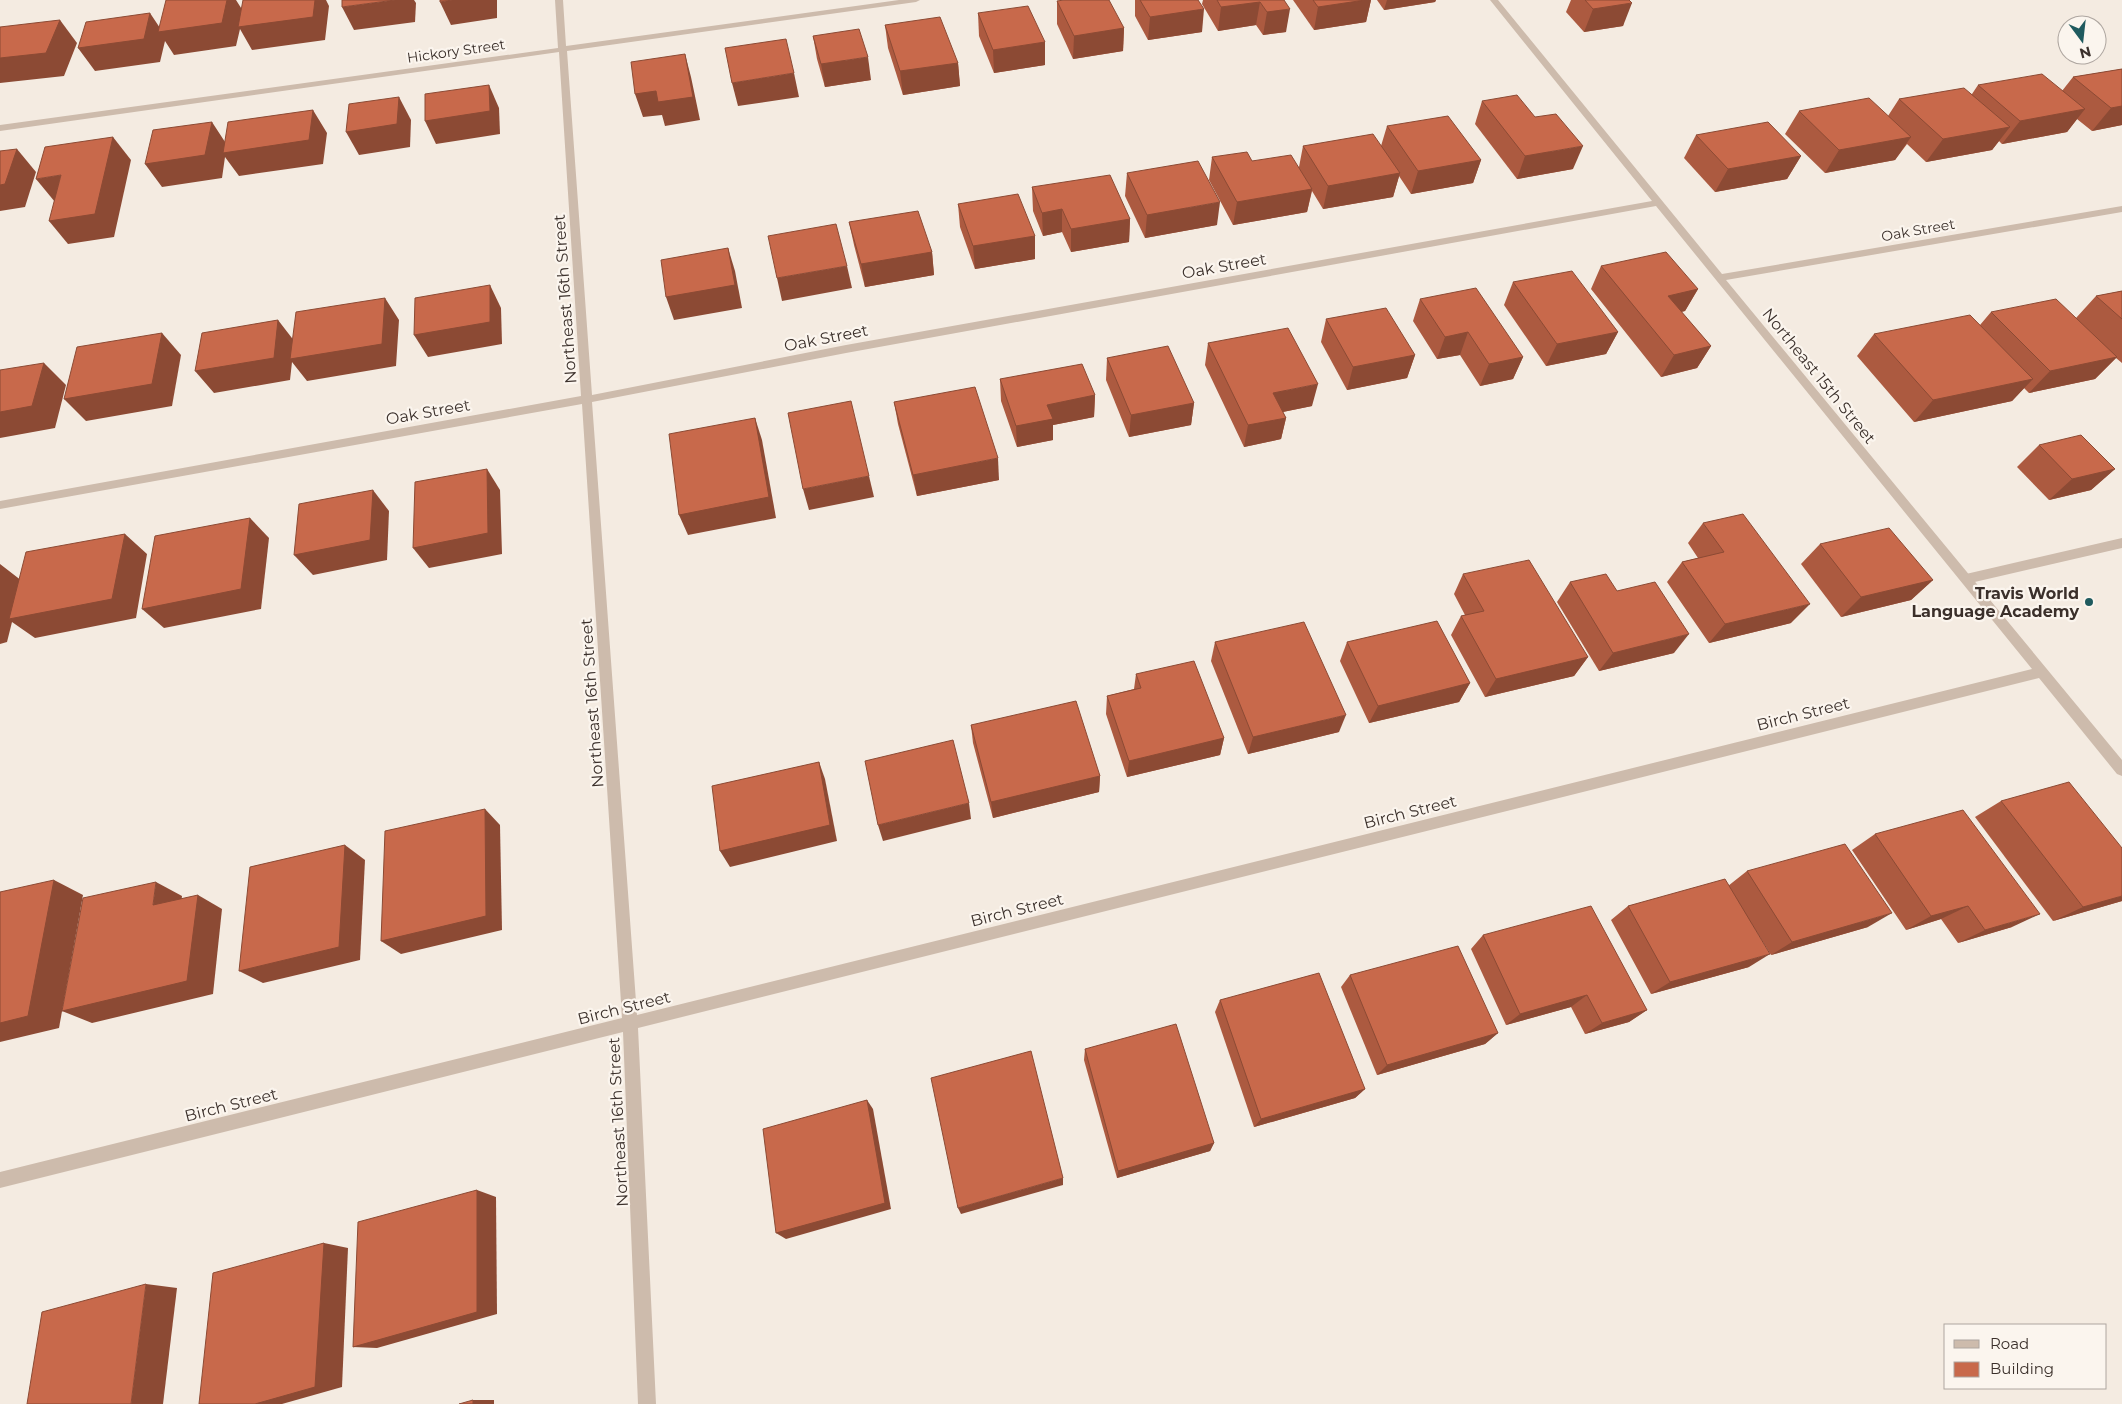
<svg xmlns="http://www.w3.org/2000/svg" width="2122" height="1404" viewBox="0 0 2122 1404" font-family="Montserrat,sans-serif">
<style>
.lines{fill:none;stroke-linecap:round;stroke-linejoin:round}
.lane{fill:#cdbbac;fill-rule:evenodd}
.street{fill:#cdbbac;fill-rule:evenodd}
.wall{fill:#ac5a40}
.shaded-wall{fill:#8c4a34}
.building{fill:#c8694b;stroke:#8c4a34}
.poi-dot{fill:#1f5a5e;stroke:#fbf5ee;stroke-width:2}
.labels{text-anchor:middle;dominant-baseline:central;stroke-width:4.5;stroke-linejoin:round;paint-order:stroke}
.far-street-label{font-size:14px;fill:#3b302b;stroke:#fbf5ee}
.street-label{font-size:16px;fill:#3b302b;stroke:#fbf5ee}
.poi-label{font-size:16px;font-weight:bold;fill:#3b302b;stroke:#fbf5ee;text-anchor:end}
</style>
<rect width="100%" height="100%" fill="#f4ebe1"/>
<g class="lines">
<polygon class="lane" points="2122,538 2122,548 1966,584 1962,582 1960,579 1962,576 1966,574"/>
<path class="street" d="M555 0H563L566 46 899 0H920L916 2 567 51 592 395 846 345 1652 201 1490 0H1498L1722 274 2122 206V212L1726 280 2122 760V776L2117 774 2039 678 638 1028 656 1404H638L623 1032 0 1188V1172L622 1018 582 404 0 509V501L581 396 559 52 0 131V125L558 48ZM1656 206 2032 669 637 1015 592 402 846 353Z"/>
</g>
<g class="wall">
<polygon points="1135,0 1198,0 1202,32 1148,40 1135,16"/>
<polygon points="1203,0 1284,0 1286,32 1263,35 1256,25 1218,31 1202,4"/>
<polygon points="1293,0 1371,0 1366,22 1314,30"/>
<polygon points="1377,0 1436,0 1435,2 1384,10"/>
<polygon points="1571,0 1629,0 1623,26 1584,32 1566,12"/>
<polygon points="1057,1 1124,28 1123,51 1073,59 1057,24"/>
<polygon points="978,13 1045,42 1045,65 994,73 979,36"/>
<polygon points="885,25 958,63 960,86 903,95 888,48"/>
<polygon points="813,36 871,80 825,87 817,59"/>
<polygon points="2122,69 2122,125 2092,131 2077,119 2067,132 2002,144 1999,141 1992,150 1926,162 1907,144 1895,160 1825,173 1785,134 1799,111 1888,116 1899,99 1972,94 1978,85 2062,91 2073,77"/>
<polygon points="1482,101 1573,169 1517,179 1475,124"/>
<polygon points="1387,126 1481,160 1473,183 1411,194 1399,176 1393,197 1323,209 1312,191 1307,212 1233,225 1209,180 1212,157 1252,161 1299,167 1303,146 1381,146"/>
<polygon points="1696,135 1801,156 1787,179 1715,192 1684,158"/>
<polygon points="1127,173 1217,225 1145,238 1125,196"/>
<polygon points="1032,187 1130,219 1129,242 1071,252 1062,232 1043,236 1033,211"/>
<polygon points="958,204 1035,236 1035,259 975,269 960,227"/>
<polygon points="849,222 932,252 934,275 865,287 854,245"/>
<polygon points="1601,266 1698,289 1685,311 1681,312 1711,346 1697,368 1661,377 1591,289"/>
<polygon points="1513,282 1618,332 1606,354 1546,366 1504,305"/>
<polygon points="2122,291 2122,363 2116,358 2095,379 2029,393 2024,388 2012,401 1914,422 1857,356 1874,334 1980,325 1991,312 2076,318 2096,296"/>
<polygon points="1420,299 1523,357 1513,379 1480,386 1460,355 1437,359 1413,321"/>
<polygon points="1326,319 1415,355 1407,378 1347,390 1321,342"/>
<polygon points="1208,343 1312,406 1283,412 1286,418 1281,439 1244,447 1205,365"/>
<polygon points="1107,358 1194,403 1191,425 1129,437 1106,380"/>
<polygon points="1000,379 1095,395 1094,417 1053,425 1053,440 1017,447 1001,401"/>
<polygon points="894,402 999,480 917,496 898,424"/>
<polygon points="2039,445 2115,469 2091,490 2049,500 2017,467"/>
<polygon points="1703,523 1791,623 1709,643 1667,582 1682,562 1698,558 1688,543"/>
<polygon points="1820,544 1933,580 1911,600 1841,617 1801,564"/>
<polygon points="1463,574 1588,657 1574,676 1485,697 1451,635 1461,616 1465,615 1454,594"/>
<polygon points="1570,582 1617,591 1674,653 1599,671 1557,602"/>
<polygon points="1215,642 1339,732 1248,754 1211,661"/>
<polygon points="1347,642 1470,683 1459,702 1369,723 1340,661"/>
<polygon points="1136,674 1224,738 1220,755 1127,777 1106,714 1107,696 1134,689"/>
<polygon points="971,725 1100,776 1099,792 993,818 973,743"/>
<polygon points="2001,801 2122,901 2053,921 1975,817"/>
<polygon points="1875,834 2012,927 1958,943 1941,919 1906,930 1852,850"/>
<polygon points="1747,871 1868,927 1771,955 1751,923 1749,967 1651,994 1611,920 1628,906 1728,886"/>
<polygon points="1483,935 1647,1010 1629,1022 1585,1034 1571,1007 1506,1025 1471,949"/>
<polygon points="1350,975 1498,1033 1485,1044 1377,1075 1341,987"/>
<polygon points="1220,1000 1365,1089 1355,1098 1254,1127 1215,1012"/>
<polygon points="1085,1049 1214,1143 1210,1151 1117,1178 1084,1060"/>
</g>
<g class="shaded-wall">
<polygon points="227,0 236,0 243,11 315,0 326,0 329,6 325,40 252,50 240,29 236,46 174,55 165,41 160,62 95,71 78,48 150,13 162,31"/>
<polygon points="395,0 414,0 416,3 415,22 354,30 342,7"/>
<polygon points="452,0 497,0 497,18 451,25 440,2"/>
<polygon points="1365,0 1371,0 1366,22 1314,30 1318,7"/>
<polygon points="1387,0 1436,0 1435,2 1384,10"/>
<polygon points="1260,2 1256,25 1218,31 1221,7"/>
<polygon points="1632,3 1623,26 1584,32 1593,9"/>
<polygon points="1204,9 1202,32 1148,40 1150,17"/>
<polygon points="1290,9 1286,32 1263,35 1267,12"/>
<polygon points="60,20 77,43 64,76 0,83 0,58"/>
<polygon points="1124,28 1123,51 1073,59 1074,36"/>
<polygon points="1045,42 1045,65 994,73 993,50"/>
<polygon points="685,54 691,77 700,120 665,126 662,115 643,117 635,94"/>
<polygon points="868,57 871,80 825,87 821,64"/>
<polygon points="958,63 960,86 903,95 900,71"/>
<polygon points="794,73 799,97 738,106 732,83"/>
<polygon points="489,85 499,108 500,134 436,144 425,121"/>
<polygon points="399,97 411,120 410,147 359,155 346,132"/>
<polygon points="2122,106 2122,125 2092,131 2111,108"/>
<polygon points="2085,109 2067,132 2002,144 2020,121"/>
<polygon points="313,110 327,133 323,164 239,176 225,157 222,178 162,187 145,164 212,122 227,145"/>
<polygon points="2010,127 1992,150 1926,162 1943,139"/>
<polygon points="113,137 131,160 114,237 68,244 49,221"/>
<polygon points="1911,137 1895,160 1825,173 1839,150"/>
<polygon points="1583,146 1573,169 1517,179 1525,156"/>
<polygon points="17,149 36,172 25,207 0,211 0,185"/>
<polygon points="1801,156 1787,179 1715,192 1728,169"/>
<polygon points="1481,160 1473,183 1411,194 1418,171"/>
<polygon points="1400,173 1393,197 1323,209 1328,186"/>
<polygon points="61,175 55,202 36,179"/>
<polygon points="1312,189 1307,212 1233,225 1237,202"/>
<polygon points="1220,202 1217,225 1145,238 1147,215"/>
<polygon points="1062,209 1062,232 1043,236 1042,213"/>
<polygon points="1130,219 1129,242 1071,252 1071,229"/>
<polygon points="1035,236 1035,259 975,269 973,246"/>
<polygon points="728,248 735,271 742,308 674,320 666,297"/>
<polygon points="932,252 934,275 865,287 861,264"/>
<polygon points="847,266 852,288 782,301 777,278"/>
<polygon points="490,285 501,308 502,344 428,357 414,335"/>
<polygon points="1698,289 1685,311 1655,318 1668,296"/>
<polygon points="385,298 399,320 396,366 307,381 292,362 290,380 214,393 195,371 278,320 295,342"/>
<polygon points="1468,332 1460,355 1437,359 1445,337"/>
<polygon points="1618,332 1606,354 1546,366 1557,344"/>
<polygon points="162,333 181,355 172,406 86,421 64,399"/>
<polygon points="1711,346 1697,368 1661,377 1674,355"/>
<polygon points="1415,355 1407,378 1347,390 1353,367"/>
<polygon points="1523,357 1513,379 1480,386 1489,364"/>
<polygon points="2117,357 2095,379 2029,393 2050,371"/>
<polygon points="44,363 66,385 55,428 0,438 0,412"/>
<polygon points="2033,379 2012,401 1914,422 1933,400"/>
<polygon points="1318,384 1312,406 1268,415 1273,393"/>
<polygon points="1095,395 1094,417 1053,425 1053,440 1017,447 1016,426 1047,405"/>
<polygon points="1194,403 1191,425 1129,437 1131,415"/>
<polygon points="755,418 762,440 776,518 688,535 679,515"/>
<polygon points="1286,418 1281,439 1244,447 1248,425"/>
<polygon points="998,458 999,480 917,496 913,475"/>
<polygon points="487,469 500,490 502,554 429,568 413,548"/>
<polygon points="2115,469 2091,490 2049,500 2072,479"/>
<polygon points="869,476 874,497 809,510 803,489"/>
<polygon points="373,490 389,511 387,560 313,575 294,555"/>
<polygon points="250,518 269,538 261,609 164,628 142,609"/>
<polygon points="125,534 147,554 136,618 35,638 12,622 7,642 0,644 0,564 22,581"/>
<polygon points="1933,580 1911,600 1841,617 1861,597"/>
<polygon points="1810,604 1791,623 1709,643 1725,624"/>
<polygon points="1689,634 1674,653 1599,671 1613,653"/>
<polygon points="1588,657 1574,676 1485,697 1496,679"/>
<polygon points="1470,683 1459,702 1369,723 1378,706"/>
<polygon points="1346,715 1339,732 1248,754 1253,737"/>
<polygon points="1224,738 1220,755 1127,777 1129,761"/>
<polygon points="819,762 825,779 837,841 730,867 720,851"/>
<polygon points="1100,776 1099,792 993,818 991,802"/>
<polygon points="969,803 971,819 883,841 878,825"/>
<polygon points="485,809 500,825 502,930 401,954 381,941"/>
<polygon points="345,845 365,860 360,960 263,983 239,971"/>
<polygon points="54,880 83,895 59,1028 0,1042 0,1023"/>
<polygon points="156,882 182,896 179,919 153,905"/>
<polygon points="198,895 222,909 213,994 92,1023 62,1011"/>
<polygon points="2122,896 2122,901 2053,921 2083,907"/>
<polygon points="1968,906 1941,919 1906,930 1931,916"/>
<polygon points="1892,913 1868,927 1771,955 1792,942"/>
<polygon points="2040,914 2012,927 1958,943 1985,930"/>
<polygon points="1770,954 1749,967 1651,994 1670,982"/>
<polygon points="1587,995 1571,1007 1506,1025 1520,1014"/>
<polygon points="1647,1010 1629,1022 1585,1034 1602,1023"/>
<polygon points="1498,1033 1485,1044 1377,1075 1387,1065"/>
<polygon points="1365,1089 1355,1098 1254,1127 1261,1119"/>
<polygon points="867,1100 873,1109 891,1209 786,1239 776,1233"/>
<polygon points="1214,1143 1210,1151 1117,1178 1118,1171"/>
<polygon points="1063,1178 1063,1185 961,1214 958,1208"/>
<polygon points="477,1190 496,1197 497,1314 377,1348 353,1347"/>
<polygon points="324,1243 348,1248 342,1387 282,1404 255,1404"/>
<polygon points="146,1284 177,1288 163,1404 131,1404"/>
<rect x="473" y="1400" width="21" height="4"/>
</g>
<g class="building">
<polygon points="166,0 227,0 222,23 158,32"/>
<polygon points="243,0 315,0 313,17 238,27"/>
<polygon points="342,0 395,0 342,7"/>
<polygon points="440,0 452,0 440,2"/>
<polygon points="1064,0 1109,0 1124,28 1074,36 1057,1"/>
<polygon points="1140,0 1198,0 1204,9 1150,17"/>
<polygon points="1217,0 1284,0 1290,9 1267,12 1260,2 1221,7"/>
<polygon points="1313,0 1365,0 1318,7"/>
<polygon points="1585,0 1629,0 1632,3 1593,9"/>
<polygon points="1028,6 1045,42 993,50 978,13"/>
<polygon points="150,13 144,39 78,48 86,22"/>
<polygon points="940,17 958,63 900,71 885,25"/>
<polygon points="60,20 46,53 0,58 0,27"/>
<polygon points="859,29 868,57 821,64 813,36"/>
<polygon points="786,39 794,73 732,83 725,48"/>
<polygon points="685,54 693,97 658,102 656,91 635,94 631,62"/>
<polygon points="2122,69 2122,106 2111,108 2073,77"/>
<polygon points="2042,74 2085,109 2020,121 1978,85"/>
<polygon points="489,85 490,111 425,121 425,94"/>
<polygon points="1964,88 2010,127 1943,139 1899,99"/>
<polygon points="1517,95 1535,117 1556,114 1583,146 1525,156 1482,101"/>
<polygon points="399,97 397,124 346,132 349,104"/>
<polygon points="1869,98 1911,137 1839,150 1799,111"/>
<polygon points="313,110 309,140 223,153 228,122"/>
<polygon points="1448,116 1481,160 1418,171 1387,126"/>
<polygon points="212,122 205,155 145,164 153,130"/>
<polygon points="1768,122 1801,156 1728,169 1696,135"/>
<polygon points="1373,134 1400,173 1328,186 1303,146"/>
<polygon points="113,137 95,214 49,221 61,175 36,179 45,147"/>
<polygon points="17,149 5,184 0,185 0,151"/>
<polygon points="1247,152 1252,161 1291,155 1312,189 1237,202 1212,157"/>
<polygon points="1198,161 1220,202 1147,215 1127,173"/>
<polygon points="1110,175 1130,219 1071,229 1062,209 1042,213 1032,187"/>
<polygon points="1018,194 1035,236 973,246 958,204"/>
<polygon points="918,211 932,252 861,264 849,222"/>
<polygon points="836,224 847,266 777,278 768,236"/>
<polygon points="728,248 735,285 666,297 661,260"/>
<polygon points="1666,252 1698,289 1668,296 1711,346 1674,355 1601,266"/>
<polygon points="1572,271 1618,332 1557,344 1513,282"/>
<polygon points="490,285 490,322 414,335 415,298"/>
<polygon points="1476,288 1523,357 1489,364 1468,332 1445,337 1420,299"/>
<polygon points="2122,291 2122,319 2096,296"/>
<polygon points="385,298 382,344 290,359 296,312"/>
<polygon points="2056,299 2117,357 2050,371 1991,312"/>
<polygon points="1386,308 1415,355 1353,367 1326,319"/>
<polygon points="1970,315 2033,379 1933,400 1874,334"/>
<polygon points="278,320 274,358 195,371 202,333"/>
<polygon points="1288,328 1318,384 1273,393 1286,418 1248,425 1208,343"/>
<polygon points="162,333 152,384 64,399 77,347"/>
<polygon points="1168,346 1194,403 1131,415 1107,358"/>
<polygon points="44,363 32,406 0,412 0,370"/>
<polygon points="1082,364 1095,395 1047,405 1053,419 1016,426 1000,379"/>
<polygon points="975,387 998,458 913,475 894,402"/>
<polygon points="851,401 869,476 803,489 788,413"/>
<polygon points="755,418 769,497 679,515 669,434"/>
<polygon points="2081,435 2115,469 2072,479 2039,445"/>
<polygon points="487,469 488,533 413,548 415,482"/>
<polygon points="373,490 370,540 294,555 299,504"/>
<polygon points="1743,514 1810,604 1725,624 1682,562 1724,552 1703,523"/>
<polygon points="250,518 241,589 142,609 155,536"/>
<polygon points="1889,528 1933,580 1861,597 1820,544"/>
<polygon points="125,534 112,599 9,619 26,552"/>
<polygon points="1529,560 1588,657 1496,679 1461,616 1484,611 1463,574"/>
<polygon points="1606,574 1617,591 1655,582 1689,634 1613,653 1570,582"/>
<polygon points="1437,621 1470,683 1378,706 1347,642"/>
<polygon points="1304,622 1346,715 1253,737 1215,642"/>
<polygon points="1194,661 1224,738 1129,761 1107,696 1141,688 1136,674"/>
<polygon points="1076,701 1100,776 991,802 971,725"/>
<polygon points="953,740 969,803 878,825 865,761"/>
<polygon points="819,762 830,825 720,851 712,786"/>
<polygon points="2069,782 2122,848 2122,896 2083,907 2001,801"/>
<polygon points="485,809 486,916 381,941 385,831"/>
<polygon points="1963,810 2040,914 1985,930 1968,906 1931,916 1875,834"/>
<polygon points="1845,844 1892,913 1792,942 1747,871"/>
<polygon points="345,845 339,947 239,971 250,867"/>
<polygon points="1725,879 1770,954 1670,982 1628,906"/>
<polygon points="54,880 28,1016 0,1023 0,892"/>
<polygon points="156,882 153,905 198,895 187,981 62,1011 83,898"/>
<polygon points="1591,906 1647,1010 1602,1023 1587,995 1520,1014 1483,935"/>
<polygon points="1458,946 1498,1033 1387,1065 1350,975"/>
<polygon points="1319,973 1365,1089 1261,1119 1220,1000"/>
<polygon points="1176,1024 1214,1143 1118,1171 1085,1049"/>
<polygon points="1031,1051 1063,1178 958,1208 931,1078"/>
<polygon points="867,1100 885,1203 776,1233 763,1129"/>
<polygon points="477,1190 477,1312 353,1347 358,1222"/>
<polygon points="324,1243 315,1387 255,1404 199,1404 213,1273"/>
<polygon points="146,1284 131,1404 27,1404 42,1312"/>
<polygon points="473,1400 473,1404 459,1404"/>
</g>
<circle class="poi-dot" cx="2089" cy="602" r="5"/>
<g class="labels">
<g class="far-street-label">
<text transform="translate(456 51) rotate(-8)">Hickory Street</text>
<text transform="translate(1918 230) rotate(-10)">Oak Street</text>
</g>
<g class="street-label">
<text transform="translate(1224 266) rotate(-10)">Oak Street</text>
<text transform="translate(565 299) rotate(-94)">Northeast 16th Street</text>
<text transform="translate(826 338) rotate(-11)">Oak Street</text>
<text transform="translate(1819 376) rotate(51)">Northeast 15th Street</text>
<text transform="translate(428 412) rotate(-10)">Oak Street</text>
<text transform="translate(592 703) rotate(-94)">Northeast 16th Street</text>
<text transform="translate(1803 714) rotate(-14)">Birch Street</text>
<text transform="translate(1410 812) rotate(-14)">Birch Street</text>
<text transform="translate(1017 910) rotate(-14)">Birch Street</text>
<text transform="translate(624 1008) rotate(-14)">Birch Street</text>
<text transform="translate(231 1105) rotate(-14)">Birch Street</text>
<text transform="translate(618 1122) rotate(-93)">Northeast 16th Street</text>
</g>
<g class="poi-label">
<text x="2079" y="593">Travis World<tspan x="2079" dy="18">Language Academy</tspan></text>
</g>
</g>
<rect x="1944" y="1324" width="162" height="65" fill="#fbf5ee" stroke="#aea6a0"/>
<rect x="1954" y="1340" width="25" height="8" fill="#cdbbac" stroke="#aea6a0"/>
<text x="1990" y="1349" font-size="15" fill="#3b302b">Road</text>
<rect x="1954" y="1362" width="25" height="15" fill="#c8694b" stroke="#aea6a0"/>
<text x="1990" y="1374" font-size="15" fill="#3b302b">Building</text>
<g transform="translate(2082 40) rotate(165)"><circle r="24" fill="#fbf5ee" stroke="#aea6a0"/>
<path d="M0-4L9 19L0 12L-9 19Z" fill="#1f5a5e"/>
<text y="-8" font-size="14" font-weight="bold" text-anchor="middle" fill="#3b302b">N</text>
</g>
</svg>
